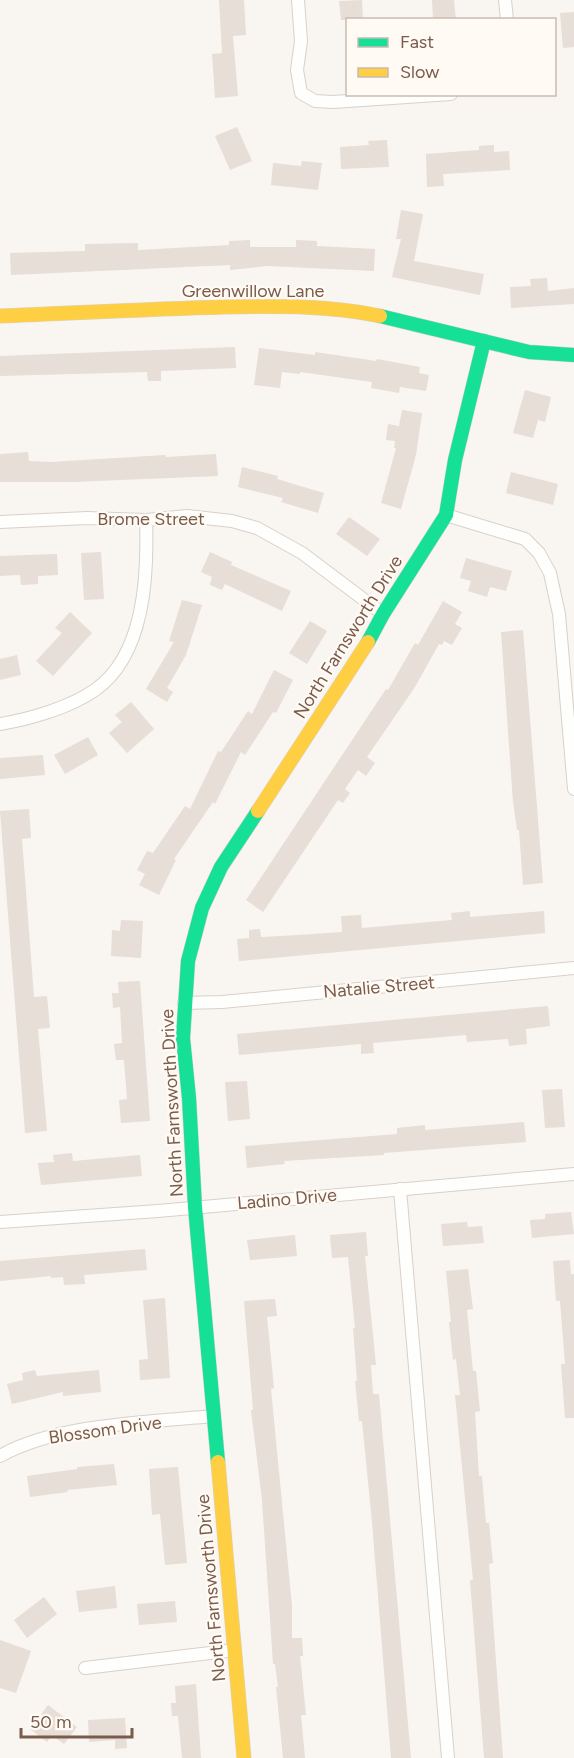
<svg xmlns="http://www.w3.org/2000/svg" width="574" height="1758" viewBox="0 0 574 1758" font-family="Figtree,sans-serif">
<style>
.building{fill:#e6ded7}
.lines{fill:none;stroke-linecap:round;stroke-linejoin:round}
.street-casing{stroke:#d7d1cb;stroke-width:14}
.fast-casing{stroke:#d9d2cb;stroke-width:15}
.slow-casing{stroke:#d9d2cb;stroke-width:15}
.street{stroke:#fefefd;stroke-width:12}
.fast{stroke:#16e098;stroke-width:14}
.slow{stroke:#ffcf43;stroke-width:14}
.labels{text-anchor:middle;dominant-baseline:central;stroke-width:4.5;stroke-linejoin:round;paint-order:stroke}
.street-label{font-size:18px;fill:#7a5c4d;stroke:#fffaf3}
</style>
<rect width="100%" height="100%" fill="#f9f5f0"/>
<g class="building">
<polygon points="219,0 244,0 246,35 233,36 238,96 215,98 212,54 222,53"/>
<polygon points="362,0 363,20 341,20 339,1"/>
<polygon points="432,0 454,0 456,20 433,20"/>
<polygon points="574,12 574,47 563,48 560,13"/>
<polygon points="237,127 252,161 230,170 215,136"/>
<polygon points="387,140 389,167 341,169 340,147 369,145 368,141"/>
<polygon points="494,145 494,152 509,151 510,170 443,174 444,186 427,187 426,154 479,150 479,146"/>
<polygon points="302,161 322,163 318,190 271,185 273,163 301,166"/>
<polygon points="401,210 423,214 414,261 484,274 480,295 392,277 401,239 396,239"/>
<polygon points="250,240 250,247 296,247 296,240 317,241 317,246 375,249 374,271 267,266 230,270 230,265 11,275 10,253 85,251 85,244 138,243 138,250 229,245 229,241"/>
<polygon points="547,278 548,291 574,288 574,304 511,308 510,287 531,286 530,279"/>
<polygon points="235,347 236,368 161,371 161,381 148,381 147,372 0,376 0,356"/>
<polygon points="259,348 315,355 315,352 376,361 377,359 420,367 419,373 429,375 426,391 400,387 399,393 371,388 372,382 300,372 300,374 282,372 280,388 254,385"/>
<polygon points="525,390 551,397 545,422 538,420 533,438 513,433"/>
<polygon points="402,410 422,413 416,455 401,509 381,503 396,448 394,448 395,441 386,440 388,424 399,426"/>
<polygon points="28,452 29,461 51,462 165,455 166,457 216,454 218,476 72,482 0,482 0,454"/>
<polygon points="242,467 278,476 277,479 324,493 318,513 281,502 283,498 238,487"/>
<polygon points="511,472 558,484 553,505 506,493"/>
<polygon points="349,517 380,539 367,556 336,534"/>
<polygon points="101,552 104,599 84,600 81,553"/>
<polygon points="210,552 232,562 231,565 291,591 282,611 225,584 222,590 210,585 212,577 201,572"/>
<polygon points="57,554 58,575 38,576 38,584 21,585 20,575 0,576 0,556"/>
<polygon points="466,558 512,571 506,591 490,587 487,597 468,591 471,581 460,578"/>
<polygon points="182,600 202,605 186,655 167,688 173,692 167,702 146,689 174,642 169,641"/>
<polygon points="443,601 462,612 455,624 462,628 452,645 444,641 442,645 439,644 415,687 367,757 375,763 366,776 358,770 345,789 350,793 343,803 338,800 263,912 246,900 386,689 388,690 415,643 418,645"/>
<polygon points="70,612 92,633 53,676 36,661 62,633 55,628"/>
<polygon points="310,621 327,631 307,664 289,653"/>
<polygon points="523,630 543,883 523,885 519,830 517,830 513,802 501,632"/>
<polygon points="17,655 21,675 0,680 0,659"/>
<polygon points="274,670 293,680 276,713 273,712 245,755 241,752 215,804 213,802 174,859 176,860 159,895 139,885 145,874 137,870 147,851 153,853 185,806 190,809 218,751 221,752 248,711 252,714"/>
<polygon points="131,702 154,729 127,753 109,733 122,722 115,715"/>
<polygon points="88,737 98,755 65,774 54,755"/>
<polygon points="43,755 45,775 0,779 0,758"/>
<polygon points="29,809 31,838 22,839 34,997 47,996 50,1028 38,1029 47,1131 25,1133 0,811"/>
<polygon points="470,911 470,917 544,911 545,933 239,961 237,939 249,938 249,930 260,929 261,937 299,935 342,932 341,916 361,915 362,928 452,920 451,913"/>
<polygon points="121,920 143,921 141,958 111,956 112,930 120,931"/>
<polygon points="140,981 150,1121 121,1123 119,1100 127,1099 124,1060 116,1060 114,1044 122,1043 120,1007 113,1008 112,993 119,993 118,982"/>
<polygon points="548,1006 550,1026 526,1029 527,1044 509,1046 508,1039 467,1042 466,1035 373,1043 374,1053 361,1054 361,1044 239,1055 237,1034"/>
<polygon points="247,1081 250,1119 228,1121 225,1082"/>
<polygon points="562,1089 565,1127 545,1128 542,1090"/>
<polygon points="524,1122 526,1142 384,1153 384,1155 284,1161 285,1164 247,1168 245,1146 397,1134 397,1128 425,1125 425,1130"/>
<polygon points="72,1153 73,1161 140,1155 142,1176 41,1185 38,1163 54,1162 53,1155"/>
<polygon points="571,1212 574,1234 532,1238 530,1220 545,1219 545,1214"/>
<polygon points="467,1222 468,1227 482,1226 484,1243 443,1246 441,1224"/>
<polygon points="366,1232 368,1256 365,1256 376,1365 371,1365 373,1394 379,1394 411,1758 391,1758 372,1522 362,1421 359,1421 355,1381 357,1381 353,1328 355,1328 348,1257 332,1258 330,1235"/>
<polygon points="295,1235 297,1256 250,1260 247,1240"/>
<polygon points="145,1249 147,1270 84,1275 85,1284 64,1285 63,1277 51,1278 51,1276 0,1281 0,1261"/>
<polygon points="570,1260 571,1274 574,1274 574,1418 565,1418 561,1364 565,1364 560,1301 556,1301 553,1261"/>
<polygon points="468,1269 473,1309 467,1310 473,1371 476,1371 480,1411 475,1412 479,1476 482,1476 486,1523 489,1523 493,1563 489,1564 503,1758 484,1758 470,1580 473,1580 455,1395 460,1395 456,1359 453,1360 449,1322 451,1322 446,1271"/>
<polygon points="165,1298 170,1378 140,1380 139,1360 148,1359 143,1300"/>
<polygon points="275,1299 277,1316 267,1317 274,1388 271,1389 292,1606 292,1638 302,1638 303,1656 300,1656 306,1715 301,1715 305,1758 283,1758 276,1687 278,1687 275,1664 273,1664 262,1500 251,1410 253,1410 244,1301"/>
<polygon points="35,1370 37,1376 99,1370 101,1392 63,1396 63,1392 12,1404 7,1384 23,1380 22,1373"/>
<polygon points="114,1464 117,1485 67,1490 68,1492 30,1497 27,1476 77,1469 77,1467"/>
<polygon points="178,1467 187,1563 165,1565 160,1514 152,1515 149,1469"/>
<polygon points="115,1586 117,1608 79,1612 76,1591"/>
<polygon points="44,1597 57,1614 27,1638 14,1620"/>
<polygon points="175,1601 177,1622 139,1625 137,1604"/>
<polygon points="0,1640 31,1651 16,1693 0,1688"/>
<polygon points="196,1684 201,1758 182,1758 178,1716 172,1716 171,1703 176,1703 175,1686"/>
<polygon points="48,1705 77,1727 64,1744 52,1735 47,1742 30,1729"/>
<polygon points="125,1718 127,1748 115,1749 115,1740 89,1742 88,1720"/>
</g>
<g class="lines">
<defs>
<g id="street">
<polyline points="298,0 301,41 297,70 301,93 315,101 333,102 451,94"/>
<polyline points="505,0 507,20"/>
<polyline points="446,515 525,539 539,553 550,573 559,614 574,789"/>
<polyline points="0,522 87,518 146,520 187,516 232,521 257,528 302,553 383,614"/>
<path d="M0 724C30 719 69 708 95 690 145 655 148 575 146 520"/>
<polyline points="184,1003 222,1002 574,968"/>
<polyline points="400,1189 448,1758"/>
<polyline points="0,1222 158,1211 574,1174"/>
<path d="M0 1456C56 1424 149 1422 214 1416"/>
<polyline points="85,1668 235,1650"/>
</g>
<g id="fast">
<polyline points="380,316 529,352 574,355"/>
<polyline points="368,642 383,614 446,515 455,460 484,341"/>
<polyline points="218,1462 195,1207 189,1098 183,1038 188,961 202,908 221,867 258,811"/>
</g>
<g id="slow">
<path d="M0 316C75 313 150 309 225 307 277 306 328 305 380 316"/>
<polyline points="258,811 368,642"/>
<polyline points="218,1462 244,1758"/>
</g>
</defs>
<use href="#street" class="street-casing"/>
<use href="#fast" class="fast-casing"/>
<use href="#slow" class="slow-casing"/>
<use href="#street" class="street"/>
<use href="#fast" class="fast"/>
<use href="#slow" class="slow"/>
</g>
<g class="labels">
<g class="street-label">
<text x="253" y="291">Greenwillow Lane</text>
<text x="151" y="519">Brome Street</text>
<text transform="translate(348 637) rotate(-58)">North Farnsworth Drive</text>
<text transform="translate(379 987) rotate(-5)">Natalie Street</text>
<text transform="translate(172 1103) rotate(-93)">North Farnsworth Drive</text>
<text transform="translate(287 1199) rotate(-5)">Ladino Drive</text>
<text transform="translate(105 1430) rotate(-8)">Blossom Drive</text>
<text transform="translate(211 1588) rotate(-95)">North Farnsworth Drive</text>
</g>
</g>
<rect x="346" y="18" width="210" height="78" fill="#fffaf3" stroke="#cabbb1" stroke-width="1.5"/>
<rect x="358" y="38" width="30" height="9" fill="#16e098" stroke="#cabbb1" stroke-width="1.5"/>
<text x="400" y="48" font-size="18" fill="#7a5c4d">Fast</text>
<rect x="358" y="68" width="30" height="9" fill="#ffcf43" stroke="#cabbb1" stroke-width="1.5"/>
<text x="400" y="78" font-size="18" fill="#7a5c4d">Slow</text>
<path d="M21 1728v9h111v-9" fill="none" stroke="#7a5c4d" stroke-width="3"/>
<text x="30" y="1728" font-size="18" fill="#7a5c4d" stroke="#fffaf3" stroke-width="4.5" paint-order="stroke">50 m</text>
</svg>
